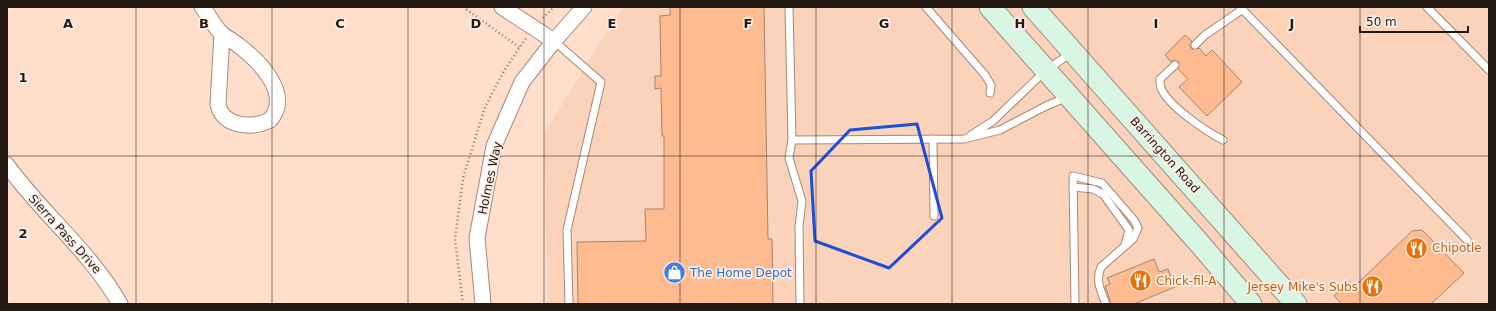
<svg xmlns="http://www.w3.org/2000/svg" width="1496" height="311" viewBox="0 0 1496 311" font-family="'DejaVu Sans',sans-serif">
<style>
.built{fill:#fad3ba}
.building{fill:#febb8f;stroke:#a28572}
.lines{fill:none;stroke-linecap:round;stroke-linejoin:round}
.lane-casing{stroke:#a58876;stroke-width:9}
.street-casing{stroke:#a58876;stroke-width:17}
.secondary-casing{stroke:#a58876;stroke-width:23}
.path{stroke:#8a7568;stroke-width:2.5;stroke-dasharray:1 3;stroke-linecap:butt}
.lane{stroke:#fff;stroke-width:7}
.street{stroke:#fff;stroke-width:15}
.secondary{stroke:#d9f5e4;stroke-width:21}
.marked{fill:none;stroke:#1d4ed8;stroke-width:3;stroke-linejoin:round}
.grid{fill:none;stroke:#241912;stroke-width:1;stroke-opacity:0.55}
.labels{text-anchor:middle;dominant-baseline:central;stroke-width:3.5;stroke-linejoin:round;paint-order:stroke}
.street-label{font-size:12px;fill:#241912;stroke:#fef0e8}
.food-label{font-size:12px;fill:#c56008;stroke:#fef0e8;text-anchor:start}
.shop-label{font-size:12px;fill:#366cbe;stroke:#fef0e8;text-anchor:start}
.grid-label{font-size:13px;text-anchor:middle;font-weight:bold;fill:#241912;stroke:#fef0e8;stroke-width:3.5;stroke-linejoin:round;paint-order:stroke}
</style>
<rect width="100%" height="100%" fill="#ffdfcb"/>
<polygon class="built" points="624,7 1489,7 1489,304 548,304 544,134 616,16"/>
<g class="building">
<polygon points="670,7 764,7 768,239 772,239 773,304 578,304 577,242 646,241 645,209 664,209 664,136 662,136 661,88 655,89 655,76 661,76 660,16 670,15"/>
<polygon points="1185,35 1192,41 1190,46 1192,49 1199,48 1206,56 1212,50 1242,82 1207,116 1179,87 1188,79 1178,69 1179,62 1174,60 1171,62 1165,55"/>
<polygon points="1422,230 1464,273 1431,304 1342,304 1334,296 1349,282 1354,287 1412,231"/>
<polygon points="1154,259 1159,272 1168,269 1175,287 1134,304 1111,304 1105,286 1110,284 1107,278"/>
</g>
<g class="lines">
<defs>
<g id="lane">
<polyline points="789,7 792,140 789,158 802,201 799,227 800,304"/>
<polyline points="926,7 985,75 991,85 990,93"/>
<polyline points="1240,7 1467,240"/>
<polyline points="1427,7 1489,70"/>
<polyline points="554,41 601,82 567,230 569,304"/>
<polyline points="1195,45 1205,35 1243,9"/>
<path d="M1175 65 1160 79C1160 82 1160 86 1161 88 1168 106 1207 132 1223 140"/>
<polyline points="971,135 993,121 1045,71 1071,53"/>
<polyline points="933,139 934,216"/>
<polyline points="792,140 964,139 1000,130 1044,107 1067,97"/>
<polyline points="1073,187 1093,189 1103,194 1129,230 1125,245"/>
<path d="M1075 304 1073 176 1102 183 1134 220 1138 228 1133 239 1101 267C1095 281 1101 291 1106 304"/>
</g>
<g id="street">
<path d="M202 7C209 15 214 27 222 34 227 38 233 41 238 45 258 60 293 94 270 120 252 129 222 127 218 104L222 34"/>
<polyline points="502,7 554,41"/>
<path d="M7 165C42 214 91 252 120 304"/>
<polyline points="483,304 477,238 494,146 522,82 554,41 584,7"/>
</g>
<g id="secondary">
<polyline points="990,7 1200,244 1251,304"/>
<polyline points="1033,7 1296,304"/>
</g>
</defs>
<use href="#lane" class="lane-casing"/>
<use href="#street" class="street-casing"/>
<use href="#secondary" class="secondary-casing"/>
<g class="path">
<polyline points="463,7 519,47"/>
<polyline points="543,18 554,7"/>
<polyline points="463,304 455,239 463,178 485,107 504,71 526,38"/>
</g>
<use href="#lane" class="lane"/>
<use href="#street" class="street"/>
<use href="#secondary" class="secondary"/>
</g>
<path class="marked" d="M917 124 942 218 889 268 815 241 811 171 850 130Z"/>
<path class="grid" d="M136 7V304M272 7V304M408 7V304M544 7V304M680 7V304M816 7V304M952 7V304M1088 7V304M1224 7V304M1360 7V304M7 156H1489"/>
<defs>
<symbol id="restaurant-disc" viewBox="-11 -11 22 22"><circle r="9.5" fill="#e8710a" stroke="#fef0e8"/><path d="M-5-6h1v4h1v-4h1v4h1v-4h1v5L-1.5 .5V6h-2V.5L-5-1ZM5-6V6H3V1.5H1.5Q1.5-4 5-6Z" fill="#fff"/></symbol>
<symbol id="shop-disc" viewBox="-11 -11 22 22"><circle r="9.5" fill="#3f7fe0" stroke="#fef0e8"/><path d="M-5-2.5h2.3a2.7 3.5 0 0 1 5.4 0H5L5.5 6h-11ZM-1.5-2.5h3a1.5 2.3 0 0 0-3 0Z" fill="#fff"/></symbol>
</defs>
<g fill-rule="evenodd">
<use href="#restaurant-disc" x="1404" y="236" width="25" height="25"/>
<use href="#shop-disc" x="662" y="260" width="25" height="25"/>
<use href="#restaurant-disc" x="1128" y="268" width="25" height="25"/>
<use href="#restaurant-disc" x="1360" y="274" width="25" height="25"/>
</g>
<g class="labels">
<g class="street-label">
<text transform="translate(1165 155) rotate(48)">Barrington Road</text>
<text transform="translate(490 178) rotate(-78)">Holmes Way</text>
<text transform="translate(65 234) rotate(48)">Sierra Pass Drive</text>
</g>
<g class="food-label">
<text x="1432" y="248">Chipotle</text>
<text x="1156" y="281">Chick-fil-A</text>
<text x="1358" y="287" text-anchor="end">Jersey Mike's Subs</text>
</g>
<g class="shop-label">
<text x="690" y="273">The Home Depot</text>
</g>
</g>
<g class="grid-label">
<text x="68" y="28">A</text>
<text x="204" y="28">B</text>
<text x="340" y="28">C</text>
<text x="476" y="28">D</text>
<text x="612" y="28">E</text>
<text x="748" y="28">F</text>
<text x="884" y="28">G</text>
<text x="1020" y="28">H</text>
<text x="1156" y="28">I</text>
<text x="1292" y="28">J</text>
<text x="23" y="82">1</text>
<text x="23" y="238">2</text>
</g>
<rect width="1496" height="311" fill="none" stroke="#241912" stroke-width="16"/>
<path d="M1360 26v6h108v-6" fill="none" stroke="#241912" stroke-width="2"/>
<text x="1366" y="26" font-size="12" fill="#241912" stroke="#fef0e8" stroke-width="3" paint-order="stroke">50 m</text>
</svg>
